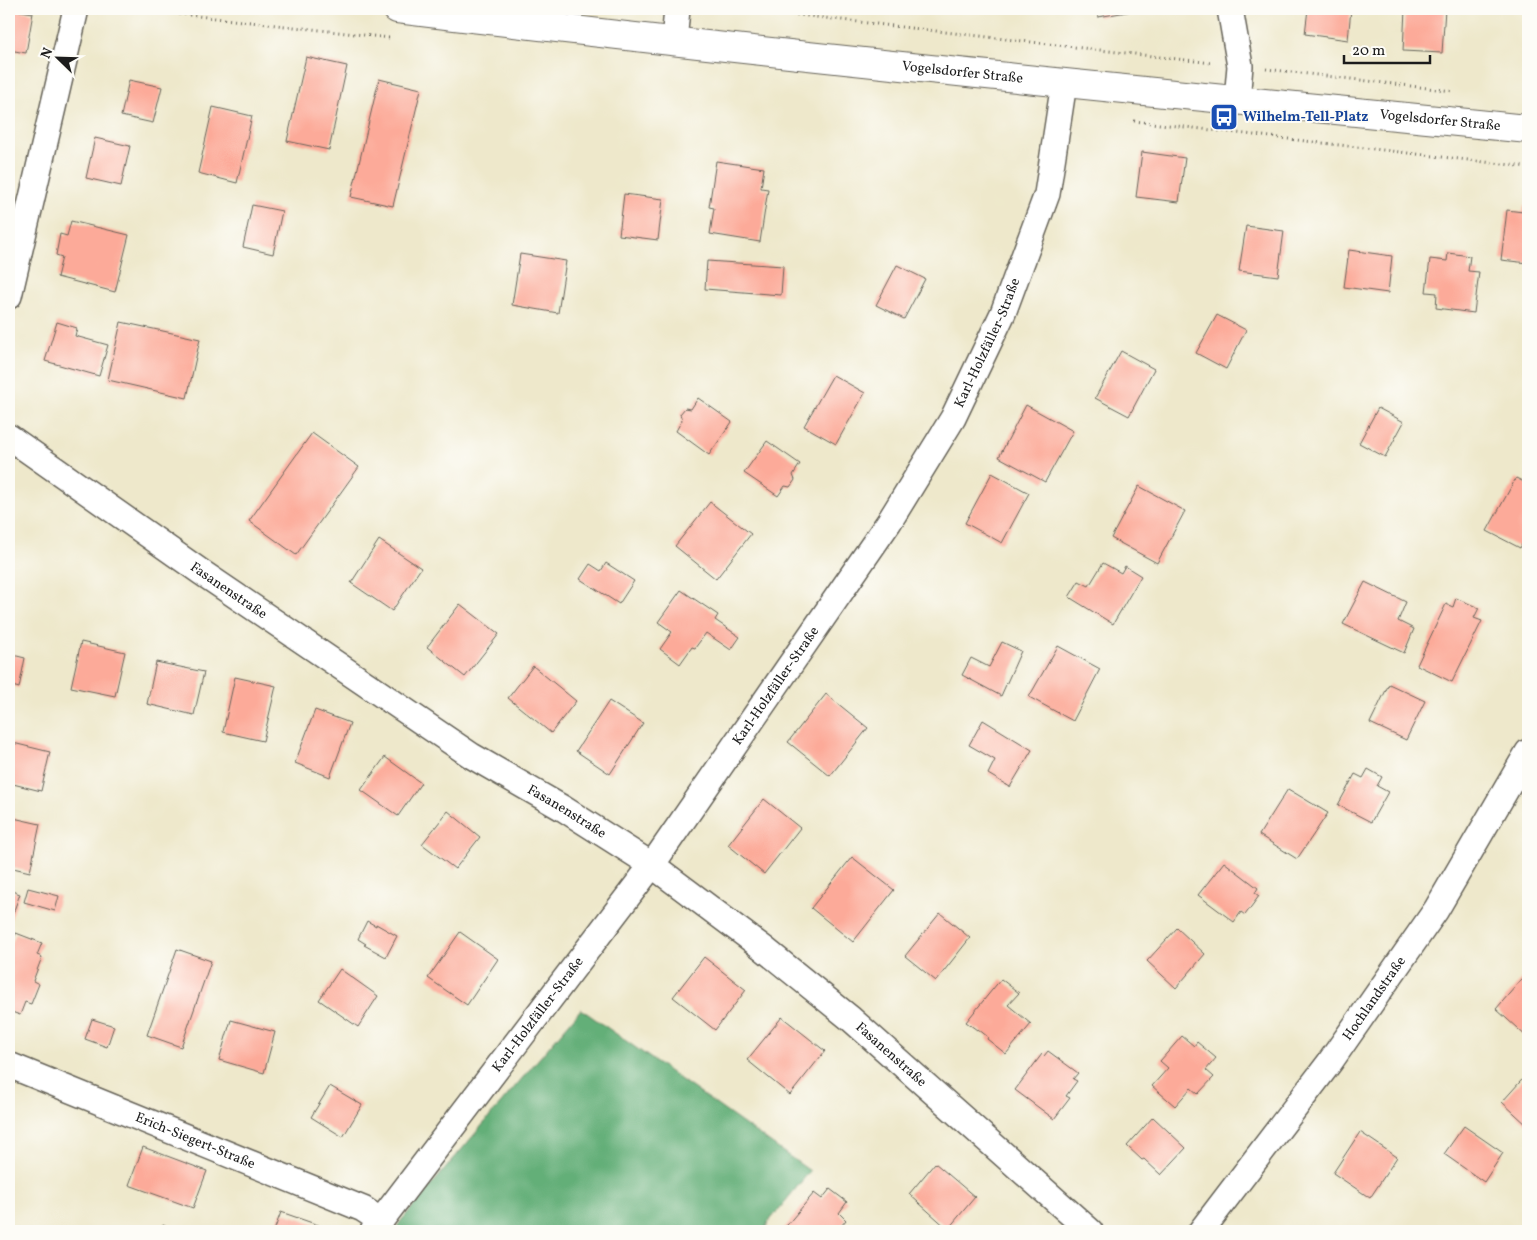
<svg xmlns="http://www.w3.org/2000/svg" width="1537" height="1240" viewBox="0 0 1537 1240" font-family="Vollkorn,serif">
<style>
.forest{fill:#63af78;stroke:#40664a}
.building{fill:#fcaa99}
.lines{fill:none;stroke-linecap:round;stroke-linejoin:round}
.street-casing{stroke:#666359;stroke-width:28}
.secondary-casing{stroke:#666359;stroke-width:30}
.path{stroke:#666359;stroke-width:3;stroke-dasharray:1 4;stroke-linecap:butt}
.street{stroke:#fff;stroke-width:25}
.secondary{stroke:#fff;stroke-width:28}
.labels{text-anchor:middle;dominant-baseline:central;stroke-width:4;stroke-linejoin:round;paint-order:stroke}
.street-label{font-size:14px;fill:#1c1c1c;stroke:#fdfcf7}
.transit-label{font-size:14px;font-weight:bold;fill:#164399;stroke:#fdfcf7;text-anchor:start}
</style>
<rect width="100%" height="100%" fill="#fdfcf7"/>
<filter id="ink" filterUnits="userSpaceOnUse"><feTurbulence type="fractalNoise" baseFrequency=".02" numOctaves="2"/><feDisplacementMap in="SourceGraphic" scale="10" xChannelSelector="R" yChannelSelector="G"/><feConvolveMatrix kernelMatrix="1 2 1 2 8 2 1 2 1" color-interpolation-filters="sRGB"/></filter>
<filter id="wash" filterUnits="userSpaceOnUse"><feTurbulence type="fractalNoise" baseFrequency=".0096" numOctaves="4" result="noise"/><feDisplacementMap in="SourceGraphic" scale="20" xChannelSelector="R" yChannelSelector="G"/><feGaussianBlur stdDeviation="1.12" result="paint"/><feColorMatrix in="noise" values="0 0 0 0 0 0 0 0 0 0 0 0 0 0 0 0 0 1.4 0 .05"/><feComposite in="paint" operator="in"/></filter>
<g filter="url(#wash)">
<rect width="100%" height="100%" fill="#eee8cb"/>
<polygon class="forest" points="581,1009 810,1171 767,1224 766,1231 395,1231 400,1222"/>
<g id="blocks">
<g class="building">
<polygon points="9,9 33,13 26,53 9,50"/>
<polygon points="1096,9 1138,9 1138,10 1098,17"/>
<polygon points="1308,9 1351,9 1348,40 1305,34"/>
<polygon points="1405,9 1445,9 1442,53 1403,51"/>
<polygon points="306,57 347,66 329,150 287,141"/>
<polygon points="379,79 421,89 393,206 351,197"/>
<polygon points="129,80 162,87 153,123 121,116"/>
<polygon points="213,107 252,116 237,183 198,173"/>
<polygon points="95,138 130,146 121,186 86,178"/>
<polygon points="1142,152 1185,158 1179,202 1136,197"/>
<polygon points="716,161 764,168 761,188 768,189 760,242 710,234 714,208 709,207"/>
<polygon points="624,194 663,199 658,240 619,235"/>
<polygon points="252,205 282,211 273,254 243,247"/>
<polygon points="1524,205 1528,206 1528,263 1501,260 1507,210 1523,212"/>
<polygon points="71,221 129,235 115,292 57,277 62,257 56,255 60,234 67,236"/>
<polygon points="1246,226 1284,231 1278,276 1239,271"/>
<polygon points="1349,250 1392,256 1388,293 1344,287"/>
<polygon points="1448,253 1470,256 1468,271 1479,272 1474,313 1436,308 1437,293 1426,292 1430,259 1447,261"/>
<polygon points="520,254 566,261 558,313 512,305"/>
<polygon points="707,261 783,266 781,295 705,289"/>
<polygon points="897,265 925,279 904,319 876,305"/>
<polygon points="1217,315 1246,330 1226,369 1196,353"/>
<polygon points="57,322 77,328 75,336 108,345 99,376 45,361"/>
<polygon points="121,322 200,339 187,398 108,380"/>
<polygon points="1121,351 1154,369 1129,416 1095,398"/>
<polygon points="833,375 865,393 836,444 804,426"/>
<polygon points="698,398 732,422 709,455 676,431 682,420 680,414 685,408 691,409"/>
<polygon points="1026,405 1073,431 1045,482 999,457"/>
<polygon points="1378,408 1404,422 1385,457 1359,443"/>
<polygon points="312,433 359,467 296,555 249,521"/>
<polygon points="767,441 800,464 793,475 795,480 790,487 785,486 778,496 744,473"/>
<polygon points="992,473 1029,493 1002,543 965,523"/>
<polygon points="1516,478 1528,484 1528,533 1520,548 1487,531"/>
<polygon points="1139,486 1185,511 1157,563 1111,538"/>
<polygon points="710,502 751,534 716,579 675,546"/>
<polygon points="379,540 421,568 392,611 351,583"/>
<polygon points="606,563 634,581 619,604 580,579 590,564 601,571"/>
<polygon points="1103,563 1121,573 1125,566 1141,576 1113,624 1069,597 1079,581 1089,586"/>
<polygon points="1365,582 1406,602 1398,621 1414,629 1404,653 1343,624"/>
<polygon points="681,590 718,615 715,620 740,637 731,650 706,633 695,648 692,647 680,664 660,649 672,632 658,622"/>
<polygon points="1456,598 1479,608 1474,618 1482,621 1452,682 1417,665 1446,604 1453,607"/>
<polygon points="460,604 499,634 465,677 427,647"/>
<polygon points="81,642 125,652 115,696 71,687"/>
<polygon points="1002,642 1021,651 1001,696 962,675 971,658 989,667"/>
<polygon points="1058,646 1100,669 1073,721 1029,697"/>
<polygon points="9,654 25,658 19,688 9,685"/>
<polygon points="156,662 204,672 194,715 147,704"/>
<polygon points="533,666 576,701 551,733 508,698"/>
<polygon points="235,677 276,686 263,741 223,732"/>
<polygon points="1389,684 1425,701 1406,740 1370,723"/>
<polygon points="826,694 868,728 830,776 788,742"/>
<polygon points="609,701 643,723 610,774 576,751"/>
<polygon points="315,710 350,723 330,777 295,763"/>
<polygon points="983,720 1032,750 1010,787 988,774 995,760 969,745"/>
<polygon points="9,742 50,752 41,791 9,783"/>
<polygon points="385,757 421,783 398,816 361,790"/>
<polygon points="1368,769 1382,777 1377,786 1388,792 1371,822 1338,805 1355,774 1363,778"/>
<polygon points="1288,789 1328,813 1297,859 1259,835"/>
<polygon points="764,799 800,828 764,874 728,845"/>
<polygon points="448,811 480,837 455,869 422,844"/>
<polygon points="9,817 40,824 30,872 9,867"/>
<polygon points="852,857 894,890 853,942 811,908"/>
<polygon points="1224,862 1258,888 1255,893 1259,896 1245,915 1241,912 1234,922 1198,895"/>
<polygon points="28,888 59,896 55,911 24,902"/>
<polygon points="9,890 20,894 9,924"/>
<polygon points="940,913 970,938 936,981 905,956"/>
<polygon points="367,921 376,926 376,924 397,936 386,957 364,945 366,944 358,939"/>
<polygon points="1177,928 1205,954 1176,988 1147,961"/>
<polygon points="460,932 498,959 467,1005 428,978"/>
<polygon points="16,933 42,943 37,955 42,957 33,981 39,984 31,1004 25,1002 20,1015 9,1011 9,944 11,945"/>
<polygon points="177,949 211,961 181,1047 147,1035"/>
<polygon points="704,957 746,990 715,1030 673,997"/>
<polygon points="340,969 378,996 358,1027 319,1000"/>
<polygon points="1528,972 1528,1038 1496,1009"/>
<polygon points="1001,979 1019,993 1008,1005 1031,1024 1006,1054 987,1039 988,1037 978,1029 977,1030 966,1022"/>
<polygon points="782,1017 825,1051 790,1095 747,1060"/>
<polygon points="92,1019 114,1026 107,1047 85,1039"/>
<polygon points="231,1020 275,1032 264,1073 219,1060"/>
<polygon points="1182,1036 1194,1046 1197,1042 1216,1058 1206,1070 1214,1077 1198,1094 1191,1088 1175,1106 1152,1086 1168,1068 1160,1061"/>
<polygon points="1048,1051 1078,1073 1073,1079 1077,1081 1066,1096 1070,1098 1054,1119 1015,1090 1042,1054 1044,1056"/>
<polygon points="1528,1073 1528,1126 1502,1102"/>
<polygon points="330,1086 362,1105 343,1137 311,1117"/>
<polygon points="1153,1117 1186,1148 1161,1175 1144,1159 1142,1160 1127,1146"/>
<polygon points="1464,1126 1503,1153 1484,1182 1444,1154"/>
<polygon points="1360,1132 1397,1157 1370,1198 1333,1173"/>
<polygon points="143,1147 207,1171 193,1208 129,1185"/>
<polygon points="935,1163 975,1197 948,1229 909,1194"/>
<polygon points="830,1189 847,1202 839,1213 846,1220 837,1231 782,1231 814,1193 822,1199"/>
<polygon points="281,1212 321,1226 319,1231 274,1231"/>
<polygon points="163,1225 175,1231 160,1231"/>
</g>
</g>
</g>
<g filter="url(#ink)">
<use href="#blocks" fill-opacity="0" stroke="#666359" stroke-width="1"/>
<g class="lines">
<defs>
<g id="street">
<polyline points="1230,9 1240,66 1237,100"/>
<polyline points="674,42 677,9"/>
<polyline points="9,296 76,9"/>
<path id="s1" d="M9 437 201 572 472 756 564 809 652 865 763 948 851 1019 1090 1231"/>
<path id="s2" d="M9 1065 363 1209 381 1221"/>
<path id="s3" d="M373 1231 652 865 889 522 953 418 1003 313 1047 194 1064 83"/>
<path id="s4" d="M1201 1231 1330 1062 1436 910 1528 752"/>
</g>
<g id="secondary">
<path id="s5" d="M397 9C773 55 1151 92 1528 129"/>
</g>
</defs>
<use href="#street" class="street-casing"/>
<use href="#secondary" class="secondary-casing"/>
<g class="path">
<polyline points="150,9 154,11 390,38"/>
<polyline points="747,9 1212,63"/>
<polyline points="1266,69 1453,91"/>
<polyline points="1134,121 1528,167"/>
</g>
<use href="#street" class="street"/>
<use href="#secondary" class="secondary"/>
</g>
</g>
<defs>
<symbol id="bus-square" viewBox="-11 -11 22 22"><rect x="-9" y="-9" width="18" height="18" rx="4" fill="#1a4fb4" stroke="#fdfcf7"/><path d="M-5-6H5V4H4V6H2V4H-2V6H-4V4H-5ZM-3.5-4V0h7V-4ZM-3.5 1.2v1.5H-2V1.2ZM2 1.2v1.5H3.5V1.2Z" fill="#fff"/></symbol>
</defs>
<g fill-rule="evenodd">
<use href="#bus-square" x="1208" y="101" width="32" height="32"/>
</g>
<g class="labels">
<g class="street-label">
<text stroke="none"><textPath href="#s5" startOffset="569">Vogelsdorfer Straße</textPath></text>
<text stroke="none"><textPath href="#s5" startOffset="1049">Vogelsdorfer Straße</textPath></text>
<text stroke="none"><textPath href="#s3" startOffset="1082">Karl-Holzfäller-Straße</textPath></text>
<text stroke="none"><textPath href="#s1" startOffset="268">Fasanenstraße</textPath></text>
<text stroke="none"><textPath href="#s3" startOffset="678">Karl-Holzfäller-Straße</textPath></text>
<text stroke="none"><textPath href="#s1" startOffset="672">Fasanenstraße</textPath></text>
<text stroke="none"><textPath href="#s4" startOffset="290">Hochlandstraße</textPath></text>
<text stroke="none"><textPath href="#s3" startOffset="272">Karl-Holzfäller-Straße</textPath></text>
<text stroke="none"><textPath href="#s1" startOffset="1078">Fasanenstraße</textPath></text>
<text stroke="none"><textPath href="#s2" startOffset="201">Erich-Siegert-Straße</textPath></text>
</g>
<g class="transit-label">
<text x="1243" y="117">Wilhelm-Tell-Platz</text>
</g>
</g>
<rect width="1537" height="1240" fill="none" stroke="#fdfcf7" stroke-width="30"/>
<g transform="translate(58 58) rotate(293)" stroke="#fdfcf7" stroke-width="4" paint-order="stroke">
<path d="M0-4L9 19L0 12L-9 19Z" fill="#1c1c1c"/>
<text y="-8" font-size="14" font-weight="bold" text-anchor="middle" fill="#1c1c1c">N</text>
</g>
<path d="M1344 55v8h86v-8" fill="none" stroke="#1c1c1c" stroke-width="2.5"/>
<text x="1352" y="55" font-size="15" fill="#1c1c1c" stroke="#fdfcf7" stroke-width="4" paint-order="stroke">20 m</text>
</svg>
